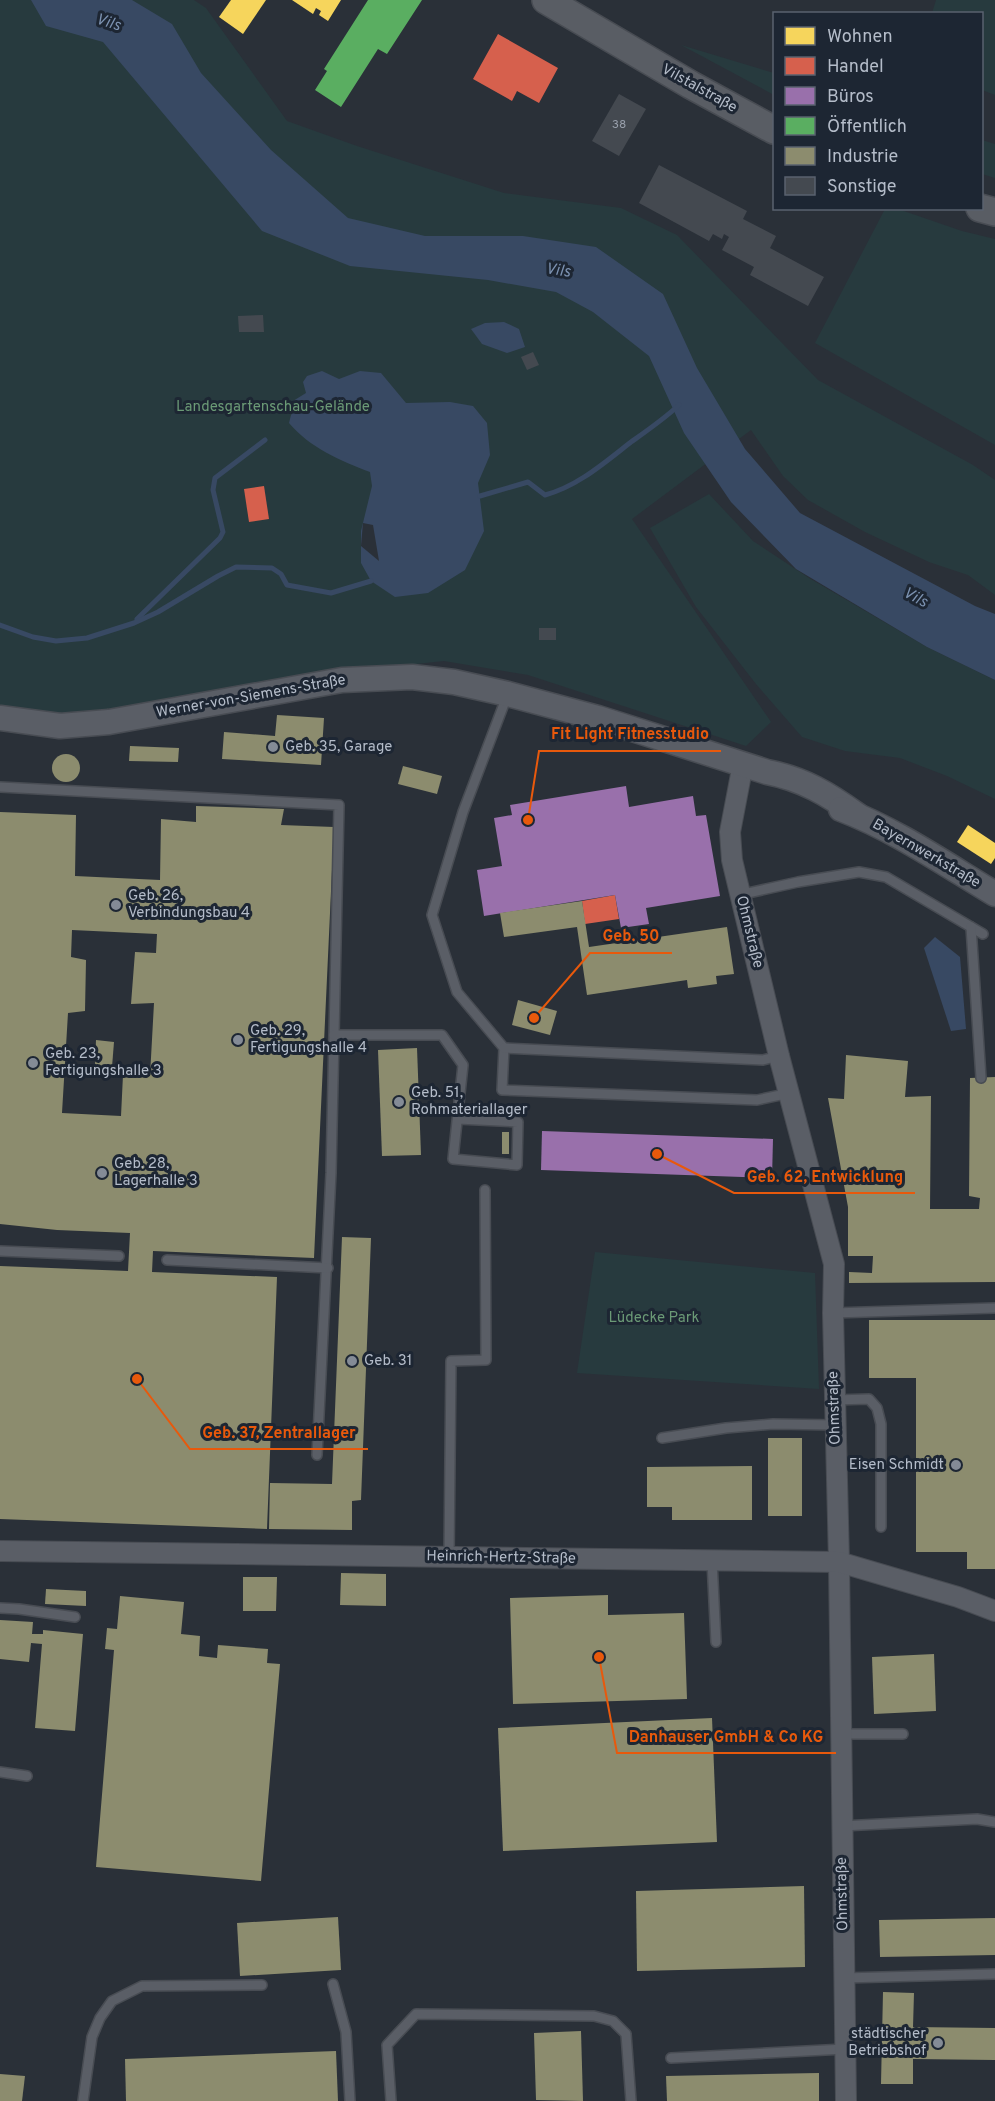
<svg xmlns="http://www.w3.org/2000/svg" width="995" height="2101" viewBox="0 0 995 2101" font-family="Overpass,sans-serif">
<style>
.green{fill:#273a3e}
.water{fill:#384963}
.pier{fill:#2a3038}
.homes{fill:#f6d55c}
.shops{fill:#d6604d}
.offices{fill:#9970ab}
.public{fill:#5aae61}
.industry{fill:#8c8c6e;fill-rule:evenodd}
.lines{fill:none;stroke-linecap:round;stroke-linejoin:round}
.stream{stroke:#384963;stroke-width:5}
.building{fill:#444950}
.service-casing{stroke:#484c53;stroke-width:12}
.minor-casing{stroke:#484c53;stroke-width:22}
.tertiary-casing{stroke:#484c53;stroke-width:27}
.secondary-casing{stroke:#484c53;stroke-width:30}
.service{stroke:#5a5e66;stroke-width:9}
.minor{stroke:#5a5e66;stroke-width:20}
.tertiary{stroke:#5a5e66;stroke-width:24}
.secondary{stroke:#595d64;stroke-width:27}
.poi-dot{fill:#848b96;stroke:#1d2633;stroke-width:2}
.labels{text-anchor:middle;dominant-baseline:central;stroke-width:6;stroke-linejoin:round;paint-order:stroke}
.number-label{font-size:12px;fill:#989fab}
.street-label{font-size:15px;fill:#b4bcc9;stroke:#1d2633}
.park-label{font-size:15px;fill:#6b9a76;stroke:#1d2633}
.poi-label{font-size:15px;fill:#b4bcc9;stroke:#1d2633;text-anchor:start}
.water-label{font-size:16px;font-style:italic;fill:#7c92b1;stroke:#1d2633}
.leader{fill:none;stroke:#e8590c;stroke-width:2}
.callout-dot{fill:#e8590c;stroke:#1d2633;stroke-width:2}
.callout-label{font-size:16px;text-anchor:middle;font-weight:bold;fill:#e8590c;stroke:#1d2633;stroke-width:6;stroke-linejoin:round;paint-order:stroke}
</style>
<rect width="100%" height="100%" fill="#2a3038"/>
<g class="green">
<polygon points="0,0 194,0 206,8 287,121 357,146 504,193 621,208 677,235 818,380 973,465 995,480 995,595 968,575 929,562 865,532 808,500 783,476 751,430 632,519 771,722 746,746 528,675 444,661 341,672 104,718 33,712 0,706"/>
<polygon points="936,0 995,0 995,95 982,90 982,14 932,13"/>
<polygon points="681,45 774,73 774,95"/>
<polygon points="982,140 995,144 995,178 982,174"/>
<polygon points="885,209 898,209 962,231 995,239 995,445 815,343"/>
<polygon points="709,494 753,541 809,578 927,647 995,680 995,799 947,776 900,758 845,751 802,737 756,684 696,607 650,528"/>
<polygon points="595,1252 815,1273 819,1389 577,1373"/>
</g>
<g class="water">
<polygon points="31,0 132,0 172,24 201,73 271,150 348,218 425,236 523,236 596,247 663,294 697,368 745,449 800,513 975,606 995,614 995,680 927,647 796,569 731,502 684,433 649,356 593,312 556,292 488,280 350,266 262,231 103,42 46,26"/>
<polygon points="504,322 519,329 525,347 507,353 482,344 471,329 485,323"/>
<path d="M322 371 339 379 360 371 381 373 406 403 450 402 473 406 487 423 490 455 478 483 484 531 465 570 428 593 395 597 371 581 361 563V531L372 486 370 472C341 461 310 448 289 423L291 415 295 409 293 401 306 393 303 382 307 376Z"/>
<polygon points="935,937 960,957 966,1029 951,1031 924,948"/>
</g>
<polygon class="pier" points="363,523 373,525 379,561 361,546"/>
<g class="homes">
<polygon points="231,0 266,0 243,34 219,17"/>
<polygon points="292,0 341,0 328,21 319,15 321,11 316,8 313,14"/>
<polygon points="968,825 995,843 995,858 991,864 957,842"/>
</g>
<g class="shops">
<polygon points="498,34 558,68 539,103 517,91 512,101 473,79"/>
<polygon points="264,486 269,519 249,522 244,489"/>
<polygon points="615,895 619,919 585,924 582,901"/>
</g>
<g class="offices">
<polygon points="626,786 629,807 693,796 696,816 706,815 720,896 646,908 649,924 621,928 615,895 484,916 477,870 502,866 494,818 512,815 510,805"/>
<polygon points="542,1131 773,1139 772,1178 541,1170"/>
</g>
<polygon class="public" points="368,0 422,0 387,54 378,49 341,107 315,90 327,71 324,69"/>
<g class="industry">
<polygon points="277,715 324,718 321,765 222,759 224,732 275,736"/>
<polygon points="130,746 179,748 178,762 129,761"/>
<circle cx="66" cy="768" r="14"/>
<polygon points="403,766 442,776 437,794 398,784"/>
<path d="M196 806 284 809 281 825 334 827 314 1258 153 1251 152 1272 277 1277 267 1529 0 1519V1266L128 1271 130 1233 57 1230 0 1224V812L76 815 75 876 160 880 161 819 196 822ZM72 930 157 934 156 953 135 952 131 1004 154 1003 150 1076 123 1075 121 1116 62 1113 68 1013 85 1011 86 960 71 957Z"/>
<polygon points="582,901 589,947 727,927 734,974 716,976 717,984 688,988 687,980 587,995 577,927 504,937 500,913"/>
<polygon points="518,1000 557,1011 550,1035 512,1025"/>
<polygon points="96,1040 114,1042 112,1067 95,1066"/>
<polygon points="417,1048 421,1155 382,1156 378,1050"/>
<polygon points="846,1055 908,1061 905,1097 931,1096 930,1209 979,1209 980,1198 969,1196 970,1078 995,1077 995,1282 849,1283 849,1272 872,1273 873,1256 848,1256 848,1207 828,1098 844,1099"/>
<rect x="502" y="1132" width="7" height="22"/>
<polygon points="342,1237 371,1238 361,1500 352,1501 352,1530 269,1529 270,1483 332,1484"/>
<polygon points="869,1320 995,1320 995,1569 967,1569 967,1552 916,1552 916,1378 869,1378"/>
<rect x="768" y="1438" width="34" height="78"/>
<polygon points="752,1466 752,1520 672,1520 672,1507 647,1507 647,1467"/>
<polygon points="341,1573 386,1574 386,1606 340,1605"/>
<polygon points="243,1577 277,1577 276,1611 243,1611"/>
<polygon points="46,1589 86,1591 86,1606 45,1604"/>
<polygon points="608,1595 608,1615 684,1613 687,1699 513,1704 510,1598"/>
<polygon points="120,1596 184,1602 181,1634 200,1636 199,1656 217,1658 218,1645 268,1649 267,1663 280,1664 261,1881 96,1867 114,1650 105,1649 107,1628 117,1629"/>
<polygon points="0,1620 33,1622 32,1634 43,1634 43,1630 83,1634 75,1731 35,1728 42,1644 31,1643 29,1662 0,1659"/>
<polygon points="934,1654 936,1711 874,1714 872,1657"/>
<polygon points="712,1718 717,1842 503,1851 498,1728"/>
<polygon points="804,1886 805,1967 637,1971 636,1891"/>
<polygon points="338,1917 341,1970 240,1976 237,1923"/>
<polygon points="995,1918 995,1955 880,1957 879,1920"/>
<polygon points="883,1992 914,1993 913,2027 995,2028 995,2060 913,2059 913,2084 881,2084"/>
<polygon points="581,2031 583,2101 536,2100 534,2033"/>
<polygon points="336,2051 338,2101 126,2101 125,2059"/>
<polygon points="819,2073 819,2101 667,2101 666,2076"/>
<polygon points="0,2074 25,2076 22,2101 0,2101"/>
</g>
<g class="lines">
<g class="stream">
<path d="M480 496 528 482 545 495C578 486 604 463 631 442 648 430 664 419 679 405"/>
<polyline points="137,619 220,538 223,532 213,490 215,478 265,440"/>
<polyline points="0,625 33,637 56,641 87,638 134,623 158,612 218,576 236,567 272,568 281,574 287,585 331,593 371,581"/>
</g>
</g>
<g class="building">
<polygon points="619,94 646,109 619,156 592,141"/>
<polygon points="659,165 747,211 743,219 776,236 770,248 824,277 808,306 750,275 754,267 722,250 729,237 724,234 722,239 713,234 709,241 639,203"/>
<polygon points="263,315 264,332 239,332 238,316"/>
<polygon points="533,352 539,365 527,370 521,357"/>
<rect x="539" y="628" width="17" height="12"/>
</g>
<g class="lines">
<defs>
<g id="service">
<polyline points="507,696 463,812 432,915 457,992 504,1048 502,1090 757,1100 790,1093"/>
<polyline points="0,787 339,805 331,1173 317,1455"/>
<polyline points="739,895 798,882 859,872 886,877 983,934"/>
<polyline points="971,927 981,1078"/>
<polyline points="334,1035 442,1035 463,1065 453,1159 517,1165 518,1122 458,1119"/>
<polyline points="504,1048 763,1060 779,1056"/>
<polyline points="0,1251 119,1256"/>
<polyline points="167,1260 328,1268"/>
<polyline points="833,1313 995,1308"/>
<polyline points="835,1400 869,1399 877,1408 881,1424 881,1527"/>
<polyline points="662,1438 726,1428 773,1424 836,1425"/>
<polyline points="449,1558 451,1361 486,1360 485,1190"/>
<polyline points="712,1561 716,1642"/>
<polyline points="0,1608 19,1609 75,1617"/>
<polyline points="841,1734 903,1734"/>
<polyline points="0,1772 27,1776"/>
<polyline points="842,1826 977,1819 995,1822"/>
<polyline points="844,1978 995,1974"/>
<polyline points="333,1984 346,2032 350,2101"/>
<polyline points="671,2058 845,2049"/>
<polyline points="83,2101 92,2037 100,2018 112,2001 142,1986 262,1985"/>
<polyline points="391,2101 387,2045 416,2014 594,2016 613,2021 626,2034 631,2101"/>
</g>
<g id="minor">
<polyline points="743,764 730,832 732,860 779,1056 834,1264 833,1313 839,1562 846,2101"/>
<polyline points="0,1551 839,1562 958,1597 995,1611"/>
</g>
<g id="tertiary">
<path d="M0 718 60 726 109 722 342 680 412 677 454 682 508 694 598 718 767 772C803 779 828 794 857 815"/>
<path d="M841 809C896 830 945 864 995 894"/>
</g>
<g id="secondary">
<polyline points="546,0 691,85 774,130"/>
<polyline points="980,208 995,212"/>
</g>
</defs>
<use href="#service" class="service-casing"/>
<use href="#minor" class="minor-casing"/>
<use href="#tertiary" class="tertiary-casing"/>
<use href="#secondary" class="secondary-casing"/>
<use href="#service" class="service"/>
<use href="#minor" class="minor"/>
<use href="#tertiary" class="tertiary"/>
<use href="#secondary" class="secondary"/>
</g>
<g class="poi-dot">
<circle cx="273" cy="747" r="6"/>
<circle cx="116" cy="905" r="6"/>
<circle cx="238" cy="1040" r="6"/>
<circle cx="33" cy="1063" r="6"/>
<circle cx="399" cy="1102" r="6"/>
<circle cx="102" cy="1173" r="6"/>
<circle cx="352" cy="1361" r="6"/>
<circle cx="956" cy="1465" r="6"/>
<circle cx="938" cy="2043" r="6"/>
</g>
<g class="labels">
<g class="number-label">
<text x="619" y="125">38</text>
</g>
<g class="street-label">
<text transform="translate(699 89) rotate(29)">Vilstalstraße</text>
<text transform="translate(251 697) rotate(-10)">Werner-von-Siemens-Straße</text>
<text transform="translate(926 854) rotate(30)">Bayernwerkstraße</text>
<text transform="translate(749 932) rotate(76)">Ohmstraße</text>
<text transform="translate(835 1408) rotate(-92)">Ohmstraße</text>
<text transform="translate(501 1558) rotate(1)">Heinrich-Hertz-Straße</text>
<text transform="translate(843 1894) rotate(-91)">Ohmstraße</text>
</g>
<g class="park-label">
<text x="273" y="407">Landesgartenschau-Gelände</text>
<text x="654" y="1318">Lüdecke Park</text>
</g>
<g class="poi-label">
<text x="285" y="747">Geb. 35, Garage</text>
<text x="128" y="896">Geb. 26,<tspan x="128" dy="17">Verbindungsbau 4</tspan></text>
<text x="250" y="1031">Geb. 29,<tspan x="250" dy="17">Fertigungshalle 4</tspan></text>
<text x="45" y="1054">Geb. 23,<tspan x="45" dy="17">Fertigungshalle 3</tspan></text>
<text x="411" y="1093">Geb. 51,<tspan x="411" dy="17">Rohmateriallager</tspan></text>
<text x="114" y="1164">Geb. 28,<tspan x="114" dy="17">Lagerhalle 3</tspan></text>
<text x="364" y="1361">Geb. 31</text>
<text x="944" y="1465" text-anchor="end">Eisen Schmidt</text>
<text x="926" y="2034" text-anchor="end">städtischer<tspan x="926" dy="17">Betriebshof</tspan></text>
</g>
<g class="water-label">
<text transform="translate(108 23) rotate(18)">Vils</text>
<text transform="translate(558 271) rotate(8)">Vils</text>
<text transform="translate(915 598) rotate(28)">Vils</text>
</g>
</g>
<path class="leader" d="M528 820L539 751H721M534 1018L590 953H672M657 1154L734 1193H915M137 1379L190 1449H368M599 1657L617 1753H836"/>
<g class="callout-dot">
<circle cx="528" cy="820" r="6"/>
<circle cx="534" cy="1018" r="6"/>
<circle cx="657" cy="1154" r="6"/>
<circle cx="137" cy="1379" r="6"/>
<circle cx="599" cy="1657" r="6"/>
</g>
<g class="callout-label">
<text x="630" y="739">Fit Light Fitnesstudio</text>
<text x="631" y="941">Geb. 50</text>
<text x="825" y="1182">Geb. 62, Entwicklung</text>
<text x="279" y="1438">Geb. 37, Zentrallager</text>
<text x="726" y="1742">Danhauser GmbH &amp; Co KG</text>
</g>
<rect x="773" y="12" width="210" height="198" fill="#1d2633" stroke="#59626f" stroke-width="1.5"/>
<rect x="785" y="27" width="30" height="18" fill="#f6d55c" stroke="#59626f" stroke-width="1.5"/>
<text x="827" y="42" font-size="18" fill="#b4bcc9">Wohnen</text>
<rect x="785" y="57" width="30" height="18" fill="#d6604d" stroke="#59626f" stroke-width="1.5"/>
<text x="827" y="72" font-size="18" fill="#b4bcc9">Handel</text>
<rect x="785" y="87" width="30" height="18" fill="#9970ab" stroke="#59626f" stroke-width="1.5"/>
<text x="827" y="102" font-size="18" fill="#b4bcc9">Büros</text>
<rect x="785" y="117" width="30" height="18" fill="#5aae61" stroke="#59626f" stroke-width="1.5"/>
<text x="827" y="132" font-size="18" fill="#b4bcc9">Öffentlich</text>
<rect x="785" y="147" width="30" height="18" fill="#8c8c6e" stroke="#59626f" stroke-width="1.5"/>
<text x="827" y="162" font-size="18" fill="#b4bcc9">Industrie</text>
<rect x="785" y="177" width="30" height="18" fill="#444950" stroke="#59626f" stroke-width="1.5"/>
<text x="827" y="192" font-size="18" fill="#b4bcc9">Sonstige</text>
</svg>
